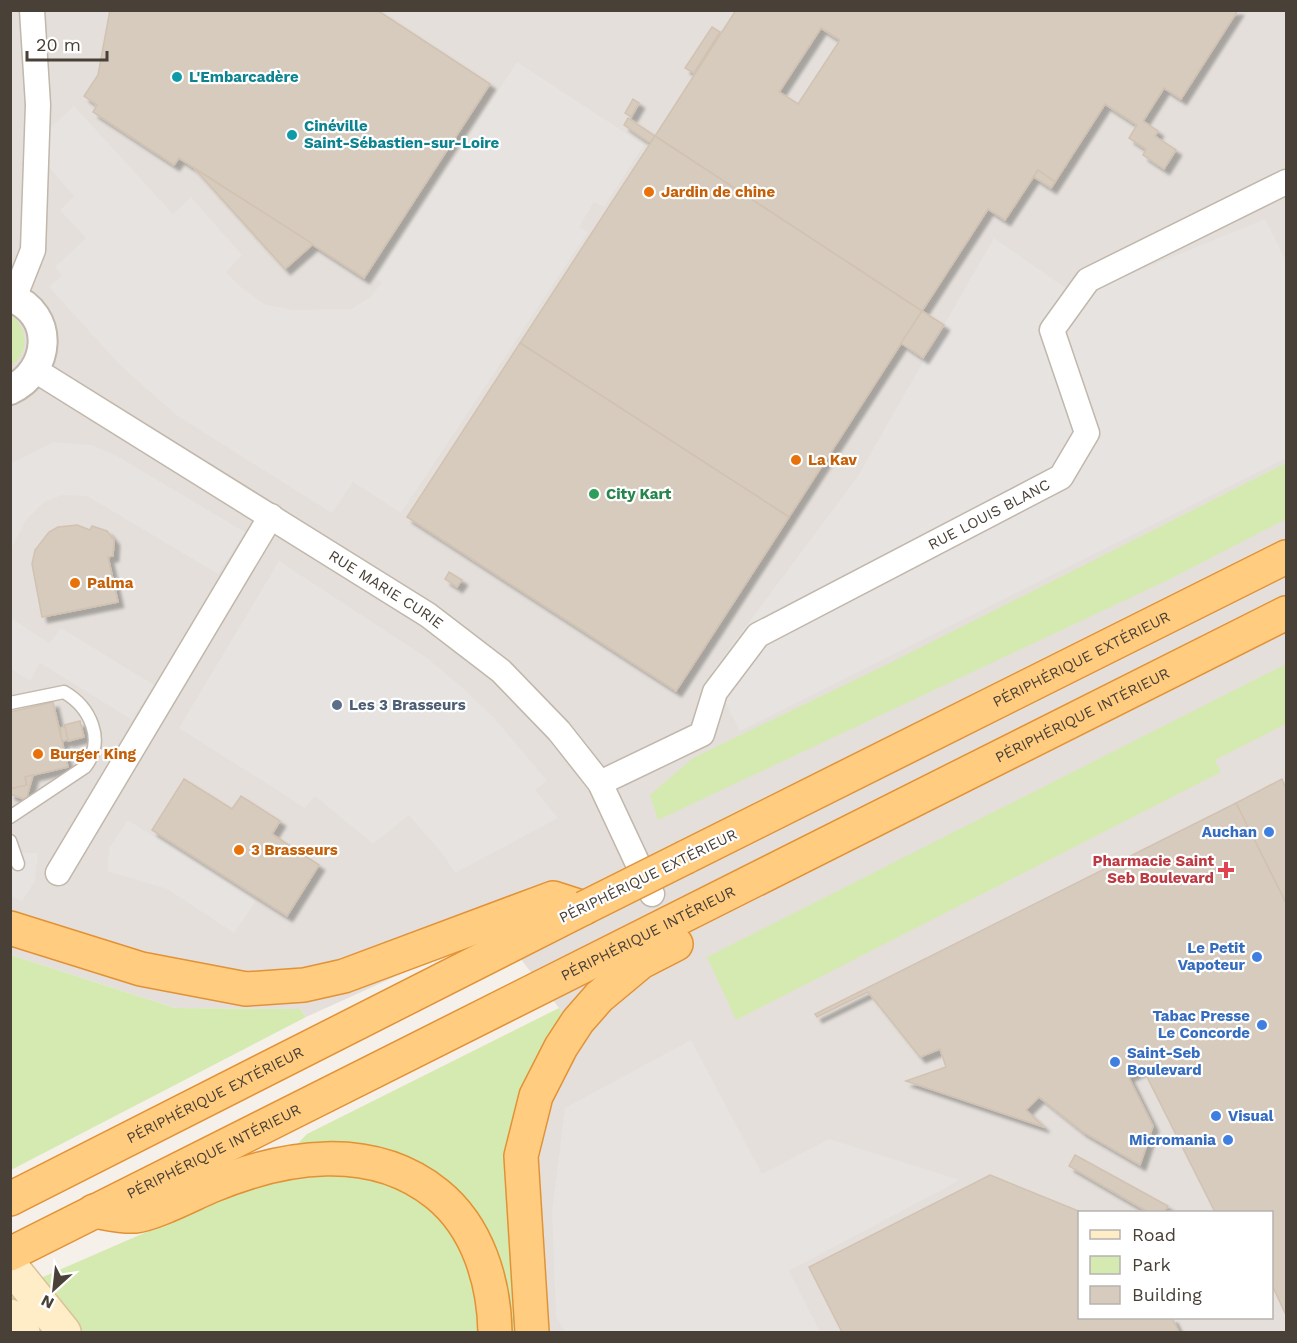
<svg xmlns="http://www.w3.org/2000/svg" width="1297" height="1343" viewBox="0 0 1297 1343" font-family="'Work Sans',sans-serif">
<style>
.industrial{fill:#e4dfda;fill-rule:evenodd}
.green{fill:#d5eab0}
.parking{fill:#e6e3e0}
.building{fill:#d7cbbe;stroke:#d2c2b1;stroke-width:1.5;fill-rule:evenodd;filter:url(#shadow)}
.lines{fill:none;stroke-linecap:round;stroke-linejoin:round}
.service-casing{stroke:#c1b7ab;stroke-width:15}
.minor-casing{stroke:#c1b7ab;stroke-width:27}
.tertiary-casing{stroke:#c1b7ab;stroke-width:32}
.secondary-casing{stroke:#d9c299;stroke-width:36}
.trunk-casing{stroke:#e29235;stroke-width:36}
.service{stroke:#fff;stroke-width:12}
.minor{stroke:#fff;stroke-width:24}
.tertiary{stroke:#fff;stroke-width:28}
.secondary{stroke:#ffedc8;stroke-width:33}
.trunk{stroke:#ffcc80;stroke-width:33}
.trunk-bridge-casing{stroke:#e29235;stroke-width:36;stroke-linecap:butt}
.trunk-bridge{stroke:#ffcc80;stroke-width:33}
.culture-dot{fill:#0f9aa8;stroke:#fff;stroke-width:2}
.food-dot{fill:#e8710a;stroke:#fff;stroke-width:2}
.leisure-dot{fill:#2e9e5b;stroke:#fff;stroke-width:2}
.service-dot{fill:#5c6f8a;stroke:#fff;stroke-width:2}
.shop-dot{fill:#3f7fe0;stroke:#fff;stroke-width:2}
.health-dot{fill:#e0444e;stroke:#fff;stroke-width:2}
.labels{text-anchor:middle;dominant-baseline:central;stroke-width:4.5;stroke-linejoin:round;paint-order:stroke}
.culture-label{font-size:15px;font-weight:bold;fill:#0d838f;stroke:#fff;text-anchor:start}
.food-label{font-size:15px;font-weight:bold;fill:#c56008;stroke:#fff;text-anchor:start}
.leisure-label{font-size:15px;font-weight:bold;fill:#27864d;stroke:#fff;text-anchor:start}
.street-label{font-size:15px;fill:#494037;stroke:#fff}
.service-label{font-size:15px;font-weight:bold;fill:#4e5e75;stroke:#fff;text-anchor:start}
.shop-label{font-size:15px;font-weight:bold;fill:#366cbe;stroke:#fff;text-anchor:end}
.health-label{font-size:15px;font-weight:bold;fill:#be3a42;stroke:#fff;text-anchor:end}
</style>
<defs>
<filter id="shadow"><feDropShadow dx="5.5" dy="5.5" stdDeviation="1.5" flood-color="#0004"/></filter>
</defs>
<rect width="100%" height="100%" fill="#f5f0e9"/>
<path class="industrial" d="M11 11H1286V1332H544L532 1153 576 1034 559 1008 498 930 306 1017 300 1009 175 1008 11 955ZM1080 1212H1272V1318H1080Z"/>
<g class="green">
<path d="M10 314C28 327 30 353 11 366Z"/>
<polygon points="1286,463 1286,519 1170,579 658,820 650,795 693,758 896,660"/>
<polygon points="1286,664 1286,724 1215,760 1221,772 736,1020 707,957"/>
<polygon points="11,955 175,1008 300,1009 306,1017 11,1170"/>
<polygon points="559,1008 576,1034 532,1153 544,1332 11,1332 11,1291 261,1182 307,1134"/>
</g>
<g class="parking">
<polygon points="517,62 644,145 604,207 594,202 579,227 588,232 401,513 353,482 332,513 176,415 120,365 49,287 62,275 55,267 86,238 60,210 74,196 47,165 46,132 74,106 173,214 191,197 242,255 226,272 241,287 264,304 293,310 351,309 371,297 382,282 376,279"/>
<polygon points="1265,219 1286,261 1286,458 740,731 711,673 856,479 994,238 1077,296"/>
<polygon points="53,442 92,445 117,456 245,532 218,574 87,496 62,495 44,502 26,520 11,549 11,463"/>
<polygon points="279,561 427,658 464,689 497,721 547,781 535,790 558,818 455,873 442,853 409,815 373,844 315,796 305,808 179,728"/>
<polygon points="11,618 49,643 61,628 154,685 132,720 40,663 30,681 11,669"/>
<polygon points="128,820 256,901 234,933 167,889 107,871 110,847"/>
<polygon points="10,853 38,853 35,881 22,901 11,896"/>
<polygon points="691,1040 762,1174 829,1139 960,1180 789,1271 820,1332 565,1332 556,1317 552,1212 565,1108"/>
</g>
<g class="building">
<polygon points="110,10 377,10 490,84 364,278 179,158 174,165 93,112 97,105 84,96 98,75"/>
<path d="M1238 10 1181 99 1164 88 1143 121 1158 131 1155 136 1176 150 1164 169 1143 155 1146 149 1129 138 1137 125 1105 104 1055 182 1038 170 1005 220 988 209 922 311 655 136 736 10ZM821 28 840 40 798 104 779 92Z"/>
<polygon points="712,27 720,32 694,73 685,68"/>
<polygon points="633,99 639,103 631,117 625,113"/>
<polygon points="628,118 655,136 650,143 624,125"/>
<polygon points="655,136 922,311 789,517 520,343"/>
<polygon points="194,168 313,244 285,269"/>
<polygon points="1038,170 1055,182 1051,188 1034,177"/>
<polygon points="922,311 944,325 923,358 901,343"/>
<polygon points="520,343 789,517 676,691 407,517"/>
<polygon points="77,525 90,530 92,526 107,531 114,540 113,556 108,557 118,602 42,617 32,564 35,550 49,532 58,527"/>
<polygon points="449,572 462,580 457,587 445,579"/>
<polygon points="53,702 68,767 25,777 27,785 10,789 10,712"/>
<polygon points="80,721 84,737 68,741 64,725"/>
<polygon points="65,727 68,740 62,741 60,728"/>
<polygon points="33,775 26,800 10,794 10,789 27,785 25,777"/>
<polygon points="184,779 232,809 241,796 280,821 272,834 319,865 287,916 152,830"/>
<polygon points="1282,779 1286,789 1286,903 1236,803"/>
<polygon points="1236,803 1286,903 1286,1315 1272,1285 1272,1212 1215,1212 1143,1069 1128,1076 1153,1126 1140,1165 1083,1132 1039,1097 1026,1110 1044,1127 906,1081 946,1067 940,1049 920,1057 868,992 817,1017 815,1014"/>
<polygon points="1075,1155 1168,1206 1164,1212 1148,1212 1069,1166"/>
<polygon points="990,1175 1081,1212 1080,1318 1172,1318 1179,1332 842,1332 809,1267"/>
</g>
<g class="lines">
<defs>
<g id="service">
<path d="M10 703 64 692C90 707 106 740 85 767L10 817"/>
<polyline points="10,841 18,864"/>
</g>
<g id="minor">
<polyline points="14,298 33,250 38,105 32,10"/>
<path id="s1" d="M35 370 428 615 501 671 559 731 600 783 652 894"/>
<path id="s2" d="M600 783 702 734 715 692 758 635 1061 477 1087 433 1052 330 1088 280 1286 182"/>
<polyline points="58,873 271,516"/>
</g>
<path id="tertiary" d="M10 297C56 314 51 371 10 390"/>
<g id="secondary">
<polyline points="10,1265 64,1332"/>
<polyline points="10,1316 23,1332"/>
</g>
<g id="trunk">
<path id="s3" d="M686 857 1286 557"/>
<polyline points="10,928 141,969 246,989 304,985 344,976 553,898 584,908"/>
<path id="s4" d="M10 1199 584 908"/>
<path d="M94 1211C106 1213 122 1217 135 1216 154 1214 192 1194 211 1186 283 1156 371 1141 437 1194 478 1227 494 1282 495 1332"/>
<path id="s5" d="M10 1254 1286 613"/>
<polyline points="532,1332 521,1156 536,1096 561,1047 578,1021 599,997 641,962 676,944"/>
</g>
</defs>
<use href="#service" class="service-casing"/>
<use href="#minor" class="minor-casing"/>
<use href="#tertiary" class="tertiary-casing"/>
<use href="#secondary" class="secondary-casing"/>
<use href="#trunk" class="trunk-casing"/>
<use href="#service" class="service"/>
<use href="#minor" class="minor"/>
<use href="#tertiary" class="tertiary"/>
<use href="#secondary" class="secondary"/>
<use href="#trunk" class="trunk"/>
<defs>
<polyline id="trunk-bridge" points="584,908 686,857"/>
</defs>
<use href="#trunk-bridge" class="trunk-bridge-casing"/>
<use href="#trunk-bridge" class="trunk-bridge"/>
</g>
<g class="culture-dot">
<circle cx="177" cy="77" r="6"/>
<circle cx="292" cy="135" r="6"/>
</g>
<g class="food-dot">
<circle cx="649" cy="192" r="6"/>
<circle cx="796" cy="460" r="6"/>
<circle cx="75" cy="583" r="6"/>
<circle cx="38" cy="754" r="6"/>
<circle cx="239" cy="850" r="6"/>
</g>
<circle class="leisure-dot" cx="594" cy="494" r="6"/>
<circle class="service-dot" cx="337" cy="705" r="6"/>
<g class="shop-dot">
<circle cx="1269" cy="832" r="6"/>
<circle cx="1257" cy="957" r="6"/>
<circle cx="1262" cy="1025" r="6"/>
<circle cx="1115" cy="1062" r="6"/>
<circle cx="1216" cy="1116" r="6"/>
<circle cx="1228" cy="1140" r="6"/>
</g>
<path class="health-dot" d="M1223 861h6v6h6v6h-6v6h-6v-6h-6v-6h6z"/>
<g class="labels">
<g class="culture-label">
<text x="189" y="77">L'Embarcadère</text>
<text x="304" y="126">Cinéville<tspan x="304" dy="17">Saint-Sébastien-sur-Loire</tspan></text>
</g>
<g class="food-label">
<text x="661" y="192">Jardin de chine</text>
<text x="808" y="460">La Kav</text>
<text x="87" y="583">Palma</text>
<text x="50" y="754">Burger King</text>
<text x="251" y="850">3 Brasseurs</text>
</g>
<g class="leisure-label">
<text x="606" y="494">City Kart</text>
</g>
<g class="street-label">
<text stroke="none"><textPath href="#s2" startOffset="489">RUE LOUIS BLANC</textPath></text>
<text stroke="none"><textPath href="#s1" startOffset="414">RUE MARIE CURIE</textPath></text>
<text stroke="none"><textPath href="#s3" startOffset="442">PÉRIPHÉRIQUE EXTÉRIEUR</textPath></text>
<text stroke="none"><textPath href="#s5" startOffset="1200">PÉRIPHÉRIQUE INTÉRIEUR</textPath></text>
<text transform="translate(648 876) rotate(-26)">PÉRIPHÉRIQUE EXTÉRIEUR</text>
<text stroke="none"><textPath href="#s5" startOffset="714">PÉRIPHÉRIQUE INTÉRIEUR</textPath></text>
<text stroke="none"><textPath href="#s4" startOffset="230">PÉRIPHÉRIQUE EXTÉRIEUR</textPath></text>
<text stroke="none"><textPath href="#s5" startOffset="228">PÉRIPHÉRIQUE INTÉRIEUR</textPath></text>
</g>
<g class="service-label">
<text x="349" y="705">Les 3 Brasseurs</text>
</g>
<g class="shop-label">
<text x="1257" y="832">Auchan</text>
<text x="1245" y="948">Le Petit<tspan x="1245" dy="17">Vapoteur</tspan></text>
<text x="1250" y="1016">Tabac Presse<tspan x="1250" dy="17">Le Concorde</tspan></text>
<text x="1127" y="1053" text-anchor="start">Saint-Seb<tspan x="1127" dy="17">Boulevard</tspan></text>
<text x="1228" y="1116" text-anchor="start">Visual</text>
<text x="1216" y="1140">Micromania</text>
</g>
<g class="health-label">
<text x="1214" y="861">Pharmacie Saint<tspan x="1214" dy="17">Seb Boulevard</tspan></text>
</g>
</g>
<rect width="1297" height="1343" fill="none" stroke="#494037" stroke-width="24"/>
<rect x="1078" y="1211" width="195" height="108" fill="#ffffff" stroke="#b6b3af" stroke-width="1.5"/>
<rect x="1090" y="1230" width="30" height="9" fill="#ffedc8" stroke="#b6b3af" stroke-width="1.5"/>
<text x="1132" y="1241" font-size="18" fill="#494037">Road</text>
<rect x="1090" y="1256" width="30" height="18" fill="#d5eab0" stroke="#b6b3af" stroke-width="1.5"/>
<text x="1132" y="1271" font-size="18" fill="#494037">Park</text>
<rect x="1090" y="1286" width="30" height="18" fill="#d7cbbe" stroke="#b6b3af" stroke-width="1.5"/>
<text x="1132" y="1301" font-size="18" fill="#494037">Building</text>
<g transform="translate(54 1289) rotate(207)" stroke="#ffffff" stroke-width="4.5" paint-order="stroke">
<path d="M0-4.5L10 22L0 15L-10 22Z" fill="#494037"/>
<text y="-9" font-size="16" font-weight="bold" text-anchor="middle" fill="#494037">N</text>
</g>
<path d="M27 51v9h80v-9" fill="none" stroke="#494037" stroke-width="3"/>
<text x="36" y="51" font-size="18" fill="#494037" stroke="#ffffff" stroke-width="4.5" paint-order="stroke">20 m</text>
</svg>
